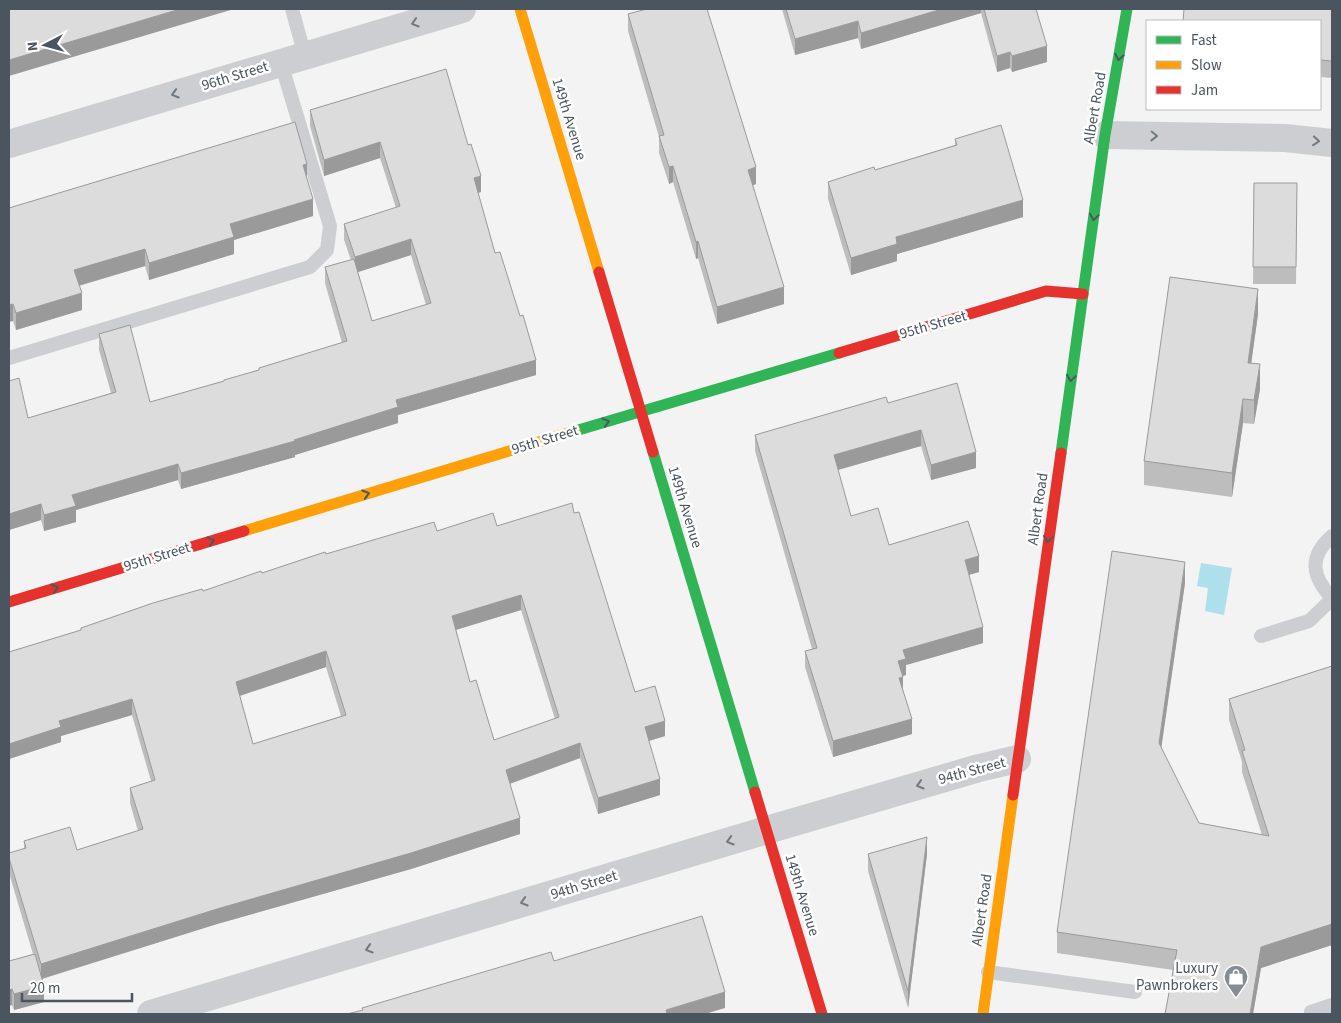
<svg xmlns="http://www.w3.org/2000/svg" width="1341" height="1023" viewBox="0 0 1341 1023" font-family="'Source Sans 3',sans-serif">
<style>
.water{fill:#aedfed}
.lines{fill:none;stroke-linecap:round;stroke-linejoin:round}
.lane{stroke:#ccced1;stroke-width:14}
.street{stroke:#ccced1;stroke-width:28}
.fast{stroke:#30b455;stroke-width:11}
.slow{stroke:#ff9f0a;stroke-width:11}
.jam{stroke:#e5322d;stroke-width:11}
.wall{fill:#bdbdbe;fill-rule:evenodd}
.shaded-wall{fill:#9a9a9b}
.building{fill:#dcdcdd;stroke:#9a9a9b;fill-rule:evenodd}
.oneway{stroke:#717981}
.oneway2{stroke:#495a5e}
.labels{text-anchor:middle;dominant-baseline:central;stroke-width:5;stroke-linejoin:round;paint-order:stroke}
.street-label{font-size:15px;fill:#4a555f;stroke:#fff}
.poi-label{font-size:15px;fill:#4a555f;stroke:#fff;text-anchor:end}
</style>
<rect width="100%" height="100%" fill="#f3f3f3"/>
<polygon class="water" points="1201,563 1232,568 1224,615 1205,611 1208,588 1197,586"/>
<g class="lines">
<g class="lane">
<polyline points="292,9 305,56"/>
<polyline points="9,358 310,267 327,250 330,226 281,63"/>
<path d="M1332 536C1308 557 1312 577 1332 598"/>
<polyline points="1261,636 1309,621 1332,599"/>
<polyline points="988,972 1135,992"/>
<polyline points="1311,1014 1311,1012 1332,1005"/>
</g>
<g class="street">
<polyline points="1105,135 1285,138 1332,143"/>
<polyline points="9,144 462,9"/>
<polyline points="151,1014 767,830 979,768 1017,759"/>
</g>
<g class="fast">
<polyline points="575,431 839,353"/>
<polyline points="653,452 755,792"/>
<polyline points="1061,453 1105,135 1127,9"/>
</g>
<g class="slow">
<polyline points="520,9 599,272"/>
<polyline points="244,531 575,431"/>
<polyline points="983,1014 1013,795"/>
</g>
<g class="jam">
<polyline points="599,272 653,452"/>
<polyline points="839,353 1046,291 1083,294"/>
<polyline points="9,602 244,531"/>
<polyline points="755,792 822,1014"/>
<polyline points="1013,795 1061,453"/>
</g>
</g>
<g class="wall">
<polygon points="782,9 1036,9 1047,62 1012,72 1010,68 997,72 981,13 861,49 858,38 795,55"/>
<polygon points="1332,9 1332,78 1320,77 1320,21"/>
<polygon points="628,14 756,184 753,185 784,304 717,324 698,258 696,259 673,182 669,184 659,153 659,137 628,31"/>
<path d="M446 69 481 192 478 193 495 253 536 375 398 415V423L295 455V457L181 489 178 480 76 510V522L44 531 41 520 9 530V381L28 418 111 393 99 350V334L150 402 224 381 342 343 325 283V267L351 260 344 240V224L396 208 380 158 324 176 310 126V110ZM411 255 426 305 372 321 358 272Z"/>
<polygon points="955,139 1023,217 897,254 897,261 851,275 828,199 828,182 875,170 955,145"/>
<polygon points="307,178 313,216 234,240 234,254 149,280 145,266 79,286 82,310 16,330 13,321 9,208"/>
<polygon points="1254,183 1297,183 1296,284 1253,284"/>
<polygon points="1258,314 1251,363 1260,389 1254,424 1243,423 1232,497 1144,485 1144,461"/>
<polygon points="888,403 976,468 931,480 921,446 838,470 851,516 889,545 979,572 969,575 983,643 906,665 906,675 903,676 903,690 912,734 833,757 805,667 805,651 812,649 755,451 755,435"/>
<path d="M574 513 635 692 665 736 649 741 660 795 598 814 580 758 510 784 520 834 411 869 217 924 42 979 44 1002 14 1010 12 1005 9 1006V961L33 954 9 873V858L24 848V841L77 850 138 831 130 803V788L151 781 132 715 61 736V742L9 759V652L81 630V628L203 591 326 554 437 531 497 526ZM521 610 555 719 494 740 470 682 456 630ZM326 667 341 716 253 744 240 696Z"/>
<polygon points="1185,583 1161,747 1199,823 1262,835 1242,772 1242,762 1229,720 1229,699 1332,666 1332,945 1261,968 1253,1014 1165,1014 1173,970 1057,953 1057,932"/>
<polygon points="868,854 927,854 908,1008 868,871"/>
</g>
<g class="shaded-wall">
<polygon points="180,9 234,9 9,76 9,60"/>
<polygon points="942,9 981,9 981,13 861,49 861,33"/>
<polygon points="858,21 858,38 795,55 795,39"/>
<polygon points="1047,46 1047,62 1012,72 1012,56"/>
<polygon points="1010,52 1010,68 997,72 997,56"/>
<polygon points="380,142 380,158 324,176 324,160"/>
<polygon points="307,164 307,181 303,165"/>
<polygon points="673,166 673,182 669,184 669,167"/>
<polygon points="756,167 756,184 748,187 748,170"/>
<polygon points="481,176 481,192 474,194 474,178"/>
<polygon points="313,199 313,216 234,240 234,254 149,280 149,263 230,224"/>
<polygon points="1023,200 1023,217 897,254 897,261 851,275 851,258 896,237"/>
<polygon points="411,239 411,255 355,273 355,257"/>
<polygon points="698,241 698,258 696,259 696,242"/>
<polygon points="145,249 145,266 74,287 74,270"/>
<polygon points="784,287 784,304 717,324 717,307"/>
<polygon points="1258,289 1258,314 1248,387 1248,363"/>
<polygon points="82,293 82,310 16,330 16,313"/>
<polygon points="13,304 13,321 9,322 9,305"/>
<polygon points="536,360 536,375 398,415 398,423 295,455 295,457 181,489 181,473 294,440 396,400"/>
<polygon points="1260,364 1260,389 1254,424 1254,400"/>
<polygon points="1243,399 1243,423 1232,497 1232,473"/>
<polygon points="921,430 921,446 834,471 834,455"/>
<polygon points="976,452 976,468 931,480 931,465"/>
<polygon points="178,464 178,480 76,510 76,522 44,531 44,515 72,495"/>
<polygon points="41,504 41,520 9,530 9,514"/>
<polygon points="979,556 979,572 965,576 965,560"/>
<polygon points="1185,562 1185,583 1159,764 1159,743"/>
<polygon points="521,595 521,610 452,631 452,616"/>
<polygon points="983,627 983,643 906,665 906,675 898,677 898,661 903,650"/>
<polygon points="326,651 326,667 236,697 236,682"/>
<polygon points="903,677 903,693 899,678"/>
<polygon points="132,699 132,715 61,736 61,742 9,759 9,744 59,721"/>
<polygon points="912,719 912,734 833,757 833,741"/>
<polygon points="665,721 665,736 645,742 645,727"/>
<polygon points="580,743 580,758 506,785 506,770"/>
<polygon points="660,779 660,795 598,814 598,798"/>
<polygon points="520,818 520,834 411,869 217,924 41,979 41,964 217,909"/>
<polygon points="927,837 927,854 908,1008 908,991"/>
<polygon points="1332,924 1332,945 1261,968 1253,1014 1250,1014 1261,947"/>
<polygon points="44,986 44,1002 14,1010 14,994"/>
<polygon points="12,989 12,1005 9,1006 9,990"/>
<polygon points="725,992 725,1008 705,1014 666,1014 666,1010"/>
</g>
<g class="building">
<polygon points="9,9 180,9 9,60"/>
<polygon points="647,9 707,9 756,167 748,170 784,287 717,307 698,241 696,242 673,166 669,167 659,136 664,135 628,14"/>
<polygon points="786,9 942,9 861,33 858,21 795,39"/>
<polygon points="984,9 1036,9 1047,46 1012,56 1010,52 997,56"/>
<polygon points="1184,9 1332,9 1332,61 1320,60 1320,21 1183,21"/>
<polygon points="446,69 468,145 471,144 481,176 474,178 495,253 500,252 520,316 523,315 536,360 396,400 398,407 294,440 295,441 181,473 178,464 72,495 76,506 44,515 41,504 9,514 9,381 19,378 28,418 116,392 99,334 130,325 150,402 224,381 224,380 259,370 259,368 347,341 325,267 354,259 372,321 431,303 411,239 355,257 344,224 400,206 380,142 324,160 310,110"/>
<polygon points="295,122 307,164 303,165 313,199 230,224 234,237 149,263 145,249 74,270 82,293 16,313 13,304 9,305 9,208"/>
<polygon points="1001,125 1023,200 896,237 897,244 851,258 828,182 874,167 875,170 957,145 955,139"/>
<polygon points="1254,183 1297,183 1296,267 1253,267"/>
<polygon points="1170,277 1258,289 1248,363 1260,364 1254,400 1243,399 1232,473 1144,461"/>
<polygon points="957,383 976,452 931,465 921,430 834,455 851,516 878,508 889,545 968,521 979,556 965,560 983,627 903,650 906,659 898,661 903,677 899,678 912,719 833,741 805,651 817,648 755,435 886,397 888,403"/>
<path d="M572 503 574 513 579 512 635 692 655 686 665 721 645 727 660 779 598 798 580 743 506 770 520 818 411 853 217 909 41 964 9 858V853L26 848 24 841 70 827 77 850 143 829 130 788 155 780 132 699 59 721 61 727 9 744V652L81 630V628L153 603 202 589 203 591 261 571 262 573 325 552 326 554 434 522 437 531 493 513 497 526ZM521 595 559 717 494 740 476 680 470 682 452 616ZM326 651 346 715 253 744 236 682Z"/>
<polygon points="1112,551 1185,562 1159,743 1199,823 1269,836 1242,751 1245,750 1229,699 1332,666 1332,924 1261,947 1250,1014 1165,1014 1177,950 1057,932"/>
<polygon points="927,837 908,991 868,854"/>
<polygon points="702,916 725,992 666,1010 667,1014 347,1014 363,1010 362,1008 551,952 554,961"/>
<polygon points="35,954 44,986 14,994 12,989 9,990 9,961"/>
</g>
<defs><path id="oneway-chevron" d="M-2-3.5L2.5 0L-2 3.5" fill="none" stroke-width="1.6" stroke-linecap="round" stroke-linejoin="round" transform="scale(1.25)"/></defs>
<g class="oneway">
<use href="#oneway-chevron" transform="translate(415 23) rotate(163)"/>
<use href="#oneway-chevron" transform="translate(175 94) rotate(163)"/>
<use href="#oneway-chevron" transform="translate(1154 136) rotate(1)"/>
<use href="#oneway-chevron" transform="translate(1316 141) rotate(5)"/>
<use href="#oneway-chevron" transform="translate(920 785) rotate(163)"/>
<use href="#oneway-chevron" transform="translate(730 841) rotate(163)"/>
<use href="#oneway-chevron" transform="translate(524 902) rotate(163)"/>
<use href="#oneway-chevron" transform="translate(369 949) rotate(163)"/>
</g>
<g class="oneway2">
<use href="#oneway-chevron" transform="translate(1119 57) rotate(100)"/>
<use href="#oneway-chevron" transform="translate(1094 217) rotate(98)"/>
<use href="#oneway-chevron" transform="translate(1071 378) rotate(98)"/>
<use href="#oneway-chevron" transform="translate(606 422) rotate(-17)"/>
<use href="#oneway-chevron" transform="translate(366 494) rotate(-17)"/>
<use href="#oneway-chevron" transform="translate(1048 539) rotate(98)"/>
<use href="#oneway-chevron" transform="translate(211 541) rotate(-17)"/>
<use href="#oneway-chevron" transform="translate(55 588) rotate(-17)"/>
</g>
<defs>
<symbol id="shop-pin" viewBox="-11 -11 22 30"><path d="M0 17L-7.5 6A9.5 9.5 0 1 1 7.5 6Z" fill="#858c93" stroke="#fff"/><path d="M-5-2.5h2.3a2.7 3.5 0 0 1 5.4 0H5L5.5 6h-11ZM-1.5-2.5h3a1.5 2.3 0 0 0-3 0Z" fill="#fff"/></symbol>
</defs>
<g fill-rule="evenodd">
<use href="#shop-pin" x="1222" y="963" width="28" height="38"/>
</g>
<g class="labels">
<g class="street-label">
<text transform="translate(235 76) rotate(-17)">96th Street</text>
<text transform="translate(1095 108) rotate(-80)">Albert Road</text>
<text transform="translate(569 119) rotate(73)">149th Avenue</text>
<text transform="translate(933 325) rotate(-16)">95th Street</text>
<text transform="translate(545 440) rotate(-17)">95th Street</text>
<text transform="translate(685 507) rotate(73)">149th Avenue</text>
<text transform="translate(1038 509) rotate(-82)">Albert Road</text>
<text transform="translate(157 557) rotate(-17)">95th Street</text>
<text transform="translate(972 771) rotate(-15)">94th Street</text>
<text transform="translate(584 885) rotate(-17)">94th Street</text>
<text transform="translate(802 895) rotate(73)">149th Avenue</text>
<text transform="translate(982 910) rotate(-82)">Albert Road</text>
</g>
<g class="poi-label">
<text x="1218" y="968">Luxury<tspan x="1218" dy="17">Pawnbrokers</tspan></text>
</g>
</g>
<rect width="1341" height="1023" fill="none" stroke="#4a555f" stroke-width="20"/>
<rect x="1146" y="20" width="175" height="90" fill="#ffffff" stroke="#b7bbbf"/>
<rect x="1156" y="36" width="25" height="8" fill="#30b455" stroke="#b7bbbf"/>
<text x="1191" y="45" font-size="15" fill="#4a555f">Fast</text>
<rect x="1156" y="61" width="25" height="8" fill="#ff9f0a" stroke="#b7bbbf"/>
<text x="1191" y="70" font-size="15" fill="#4a555f">Slow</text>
<rect x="1156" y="86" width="25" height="8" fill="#e5322d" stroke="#b7bbbf"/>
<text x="1191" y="95" font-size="15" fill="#4a555f">Jam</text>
<g transform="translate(45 45) rotate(264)" stroke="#ffffff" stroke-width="4" paint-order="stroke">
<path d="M0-4L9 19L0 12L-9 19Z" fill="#4a555f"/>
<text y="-8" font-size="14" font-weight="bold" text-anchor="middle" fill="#4a555f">N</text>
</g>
<path d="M22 993v8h110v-8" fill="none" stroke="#4a555f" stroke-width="2.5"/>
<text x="30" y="993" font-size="15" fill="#4a555f" stroke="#ffffff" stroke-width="4" paint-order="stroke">20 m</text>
</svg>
